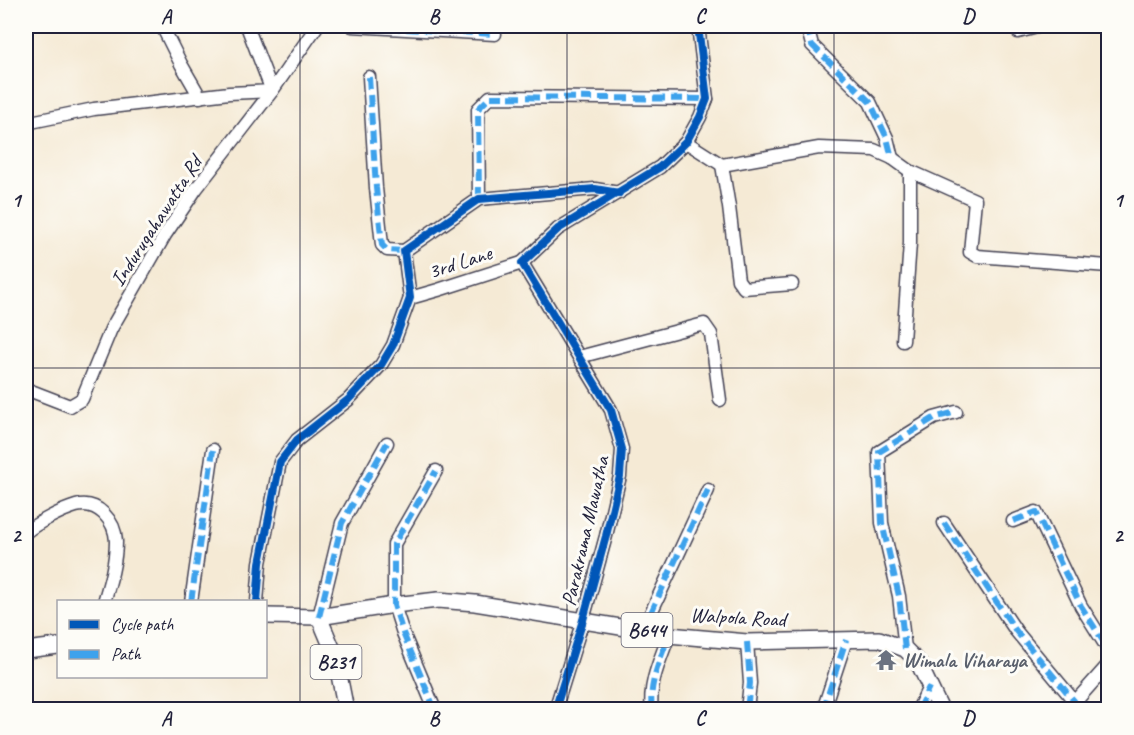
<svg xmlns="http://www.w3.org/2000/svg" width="1134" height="735" viewBox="0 0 1134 735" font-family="Caveat,sans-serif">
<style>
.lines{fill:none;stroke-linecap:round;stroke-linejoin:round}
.minor-casing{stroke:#424052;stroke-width:15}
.major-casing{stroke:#424052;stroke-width:18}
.minor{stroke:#fff;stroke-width:12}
.major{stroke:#fff;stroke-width:15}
.quiet{stroke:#3ea2ec;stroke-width:6;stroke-dasharray:12 6;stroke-linecap:butt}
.cycleway-casing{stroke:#fdfcf7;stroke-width:11}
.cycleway{stroke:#0057b8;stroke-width:8}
.grid{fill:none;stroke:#22223b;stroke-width:1.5;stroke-opacity:0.55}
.labels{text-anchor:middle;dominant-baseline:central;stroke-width:6;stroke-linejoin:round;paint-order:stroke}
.shield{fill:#fdfcf7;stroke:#646373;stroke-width:1.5}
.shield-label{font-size:20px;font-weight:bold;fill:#22223b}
.street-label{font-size:21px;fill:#22223b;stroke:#fdfcf7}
.worship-label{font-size:21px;font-weight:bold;fill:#5b616d;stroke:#fdfcf7;text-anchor:start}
.neatline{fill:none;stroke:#22223b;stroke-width:2}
.grid-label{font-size:20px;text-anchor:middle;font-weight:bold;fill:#22223b}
</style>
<rect width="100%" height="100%" fill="#fdfcf7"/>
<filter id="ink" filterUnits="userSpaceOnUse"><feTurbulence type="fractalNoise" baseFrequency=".0167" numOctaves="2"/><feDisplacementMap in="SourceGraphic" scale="12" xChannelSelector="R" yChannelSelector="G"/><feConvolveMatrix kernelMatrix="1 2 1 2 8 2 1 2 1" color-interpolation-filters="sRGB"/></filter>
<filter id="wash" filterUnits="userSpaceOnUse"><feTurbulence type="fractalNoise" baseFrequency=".008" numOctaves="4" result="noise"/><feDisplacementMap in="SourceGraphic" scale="24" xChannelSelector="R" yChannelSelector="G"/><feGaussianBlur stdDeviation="1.35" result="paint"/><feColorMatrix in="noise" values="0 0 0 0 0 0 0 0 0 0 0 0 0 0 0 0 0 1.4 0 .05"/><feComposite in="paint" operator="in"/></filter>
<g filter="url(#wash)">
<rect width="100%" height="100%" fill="#f5ead5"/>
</g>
<g filter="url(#ink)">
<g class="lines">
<defs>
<g id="minor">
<polyline points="162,26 181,64 200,97"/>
<polyline points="352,26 495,34"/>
<polyline points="807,26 812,45 870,102 887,138 892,158"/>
<polyline points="1012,26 1018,32 1041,26"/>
<polyline points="369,77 376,188 382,245 387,250 404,251"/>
<polyline points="26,123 94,109 229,93 272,91 247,26"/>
<polyline points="686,142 722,165 819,148 874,150 892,158 910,171 975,200 970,252 977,256 1108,266"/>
<polyline points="722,165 729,207 738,280 744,288 792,284"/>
<polyline points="479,199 478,109 490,97 707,99"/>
<polyline points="410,298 438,290 522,263"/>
<polyline points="903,341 910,243 910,171"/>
<polyline points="579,357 704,324 711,334 720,400"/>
<polyline points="26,389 70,406 82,399 111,329 165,235 196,189 272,91 317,26"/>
<polyline points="1013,521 1036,512 1081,606 1108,649"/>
<polyline points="944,523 1016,631 1075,702"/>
<path d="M26 532C37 523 62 510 76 506 98 500 115 521 116 541 116 562 110 582 104 602"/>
<polyline points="191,602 213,450"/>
<polyline points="257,602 260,563 280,462 297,440 348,400 365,382 381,365 393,345 410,298 404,251 479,199 595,189 619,193"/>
<polyline points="319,617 342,523 387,443"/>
<polyline points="643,630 708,490"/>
<polyline points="747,642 750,683 747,710"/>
<polyline points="905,649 899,596 882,523 879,452 934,418 956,412"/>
<polyline points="435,710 403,633 394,605 394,544 436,471"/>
<polyline points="555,710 583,620 606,536 620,476 622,449 611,410 522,263 558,229 660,167 686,142 700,117 707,99 698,26"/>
<path d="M652 710C648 684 661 658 669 635"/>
<polyline points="823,710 846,640"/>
<polyline points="918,710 929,687"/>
<polyline points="1068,710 1108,665"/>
</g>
<g id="major">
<polyline points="266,616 319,617 394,605 438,600 475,603 669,635 747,642 879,639 905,649 918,662 941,710"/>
<polyline points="319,617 335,655 346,710"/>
<polyline points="26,650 58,646"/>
</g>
</defs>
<use href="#minor" class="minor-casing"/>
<use href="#major" class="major-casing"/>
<use href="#minor" class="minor"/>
<use href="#major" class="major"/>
<g class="quiet">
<polyline points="352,26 495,34"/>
<polyline points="807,26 812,45 870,102 887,138 892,158"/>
<polyline points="1012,26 1018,32 1041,26"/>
<polyline points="369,77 376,188 382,245 387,250 404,251"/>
<polyline points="479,199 478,109 490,97 707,99"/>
<polyline points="1013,521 1036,512 1081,606 1108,649"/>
<polyline points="944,523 1016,631 1075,702"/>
<polyline points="191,602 213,450"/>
<polyline points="319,617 342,523 387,443"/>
<polyline points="643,630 708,490"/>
<polyline points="747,642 750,683 747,710"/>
<polyline points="905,649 899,596 882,523 879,452 934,418 956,412"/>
<polyline points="435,710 403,633 394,605 394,544 436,471"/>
<path d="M652 710C648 684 661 658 669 635"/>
<polyline points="823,710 846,640"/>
<polyline points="918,710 929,687"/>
</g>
<defs>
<g id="cycleway">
<polyline points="257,602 260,563 280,462 297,440 348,400 365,382 381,365 393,345 410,298 404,251 479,199 595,189 619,193"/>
<polyline points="555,710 583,620 606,536 620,476 622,449 611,410 522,263 558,229 660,167 686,142 700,117 707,99 698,26"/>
</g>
</defs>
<use href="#cycleway" class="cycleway-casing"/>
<use href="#cycleway" class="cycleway"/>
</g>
</g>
<path class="grid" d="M300 26V710M567 26V710M834 26V710M26 368H1108"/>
<defs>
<symbol id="temple-bare" viewBox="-9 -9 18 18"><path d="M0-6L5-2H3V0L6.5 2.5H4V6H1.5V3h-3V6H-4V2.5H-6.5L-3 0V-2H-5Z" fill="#6b7280" stroke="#fdfcf7" stroke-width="2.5" paint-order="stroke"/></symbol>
</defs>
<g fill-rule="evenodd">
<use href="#temple-bare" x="871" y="645" width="30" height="30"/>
</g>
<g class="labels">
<g class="shield">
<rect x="621.5" y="613" width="51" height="34" rx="4.5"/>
<rect x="310.5" y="645" width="51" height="34" rx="4.5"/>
</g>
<g class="shield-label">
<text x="647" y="630">B644</text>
<text x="336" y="662">B231</text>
</g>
<g class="street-label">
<text transform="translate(156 221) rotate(-57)">Indurugahawatta Rd</text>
<text transform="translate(460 262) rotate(-18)">3rd Lane</text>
<text transform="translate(585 531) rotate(-77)">Parakrama Mawatha</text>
<text transform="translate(738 617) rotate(3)">Walpola Road</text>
</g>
<g class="worship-label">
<text x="903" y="660">Wimala Viharaya</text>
</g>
</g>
<rect width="1134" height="735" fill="none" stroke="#fdfcf7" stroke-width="66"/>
<rect x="57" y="600" width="210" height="78" fill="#fdfcf7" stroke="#a5a5ac" stroke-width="1.5"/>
<rect x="69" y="620" width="30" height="9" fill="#0057b8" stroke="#a5a5ac" stroke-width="1.5"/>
<text x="111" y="630" font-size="18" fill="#22223b">Cycle path</text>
<rect x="69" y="650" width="30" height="9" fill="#3ea2ec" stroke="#a5a5ac" stroke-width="1.5"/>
<text x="111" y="660" font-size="18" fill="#22223b">Path</text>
<rect x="33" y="33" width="1068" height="669" class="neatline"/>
<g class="grid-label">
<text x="166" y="23">A</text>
<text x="434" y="23">B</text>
<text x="700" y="23">C</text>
<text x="968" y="23">D</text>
<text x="16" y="207">1</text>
<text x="1118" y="207">1</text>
<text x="16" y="542">2</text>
<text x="1118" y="542">2</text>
<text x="166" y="725">A</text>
<text x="434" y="725">B</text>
<text x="700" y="725">C</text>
<text x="968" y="725">D</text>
</g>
</svg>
